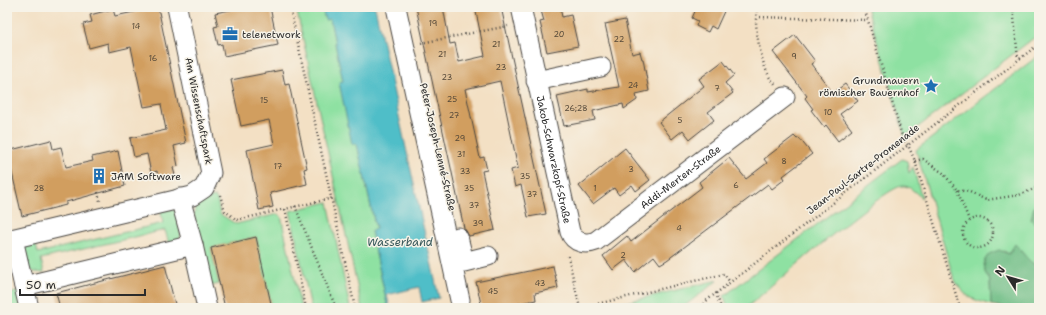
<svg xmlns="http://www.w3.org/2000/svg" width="1046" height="315" viewBox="0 0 1046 315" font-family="'Shantell Sans',sans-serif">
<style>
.green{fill:#8ee1a2;stroke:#5c8666}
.forest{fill:#72bf88;stroke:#4e755a}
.water{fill:#50bec8;stroke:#3e747a}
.building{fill:#d19e5e}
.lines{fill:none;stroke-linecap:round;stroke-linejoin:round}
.street-casing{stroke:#494642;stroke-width:21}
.path{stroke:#494642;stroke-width:2.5;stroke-dasharray:1 3;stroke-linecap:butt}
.street{stroke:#fff;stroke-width:19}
.labels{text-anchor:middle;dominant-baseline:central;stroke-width:3;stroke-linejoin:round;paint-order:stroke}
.number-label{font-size:8px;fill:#544838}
.poi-label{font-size:10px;fill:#2b2b2b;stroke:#f7f3e8;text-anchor:start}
.street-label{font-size:10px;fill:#2b2b2b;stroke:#f7f3e8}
.water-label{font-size:11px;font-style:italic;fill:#36575a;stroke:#f7f3e8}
</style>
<rect width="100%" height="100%" fill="#f7f3e8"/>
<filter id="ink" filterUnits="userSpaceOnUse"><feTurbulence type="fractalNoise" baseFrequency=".025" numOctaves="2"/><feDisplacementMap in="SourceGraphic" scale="8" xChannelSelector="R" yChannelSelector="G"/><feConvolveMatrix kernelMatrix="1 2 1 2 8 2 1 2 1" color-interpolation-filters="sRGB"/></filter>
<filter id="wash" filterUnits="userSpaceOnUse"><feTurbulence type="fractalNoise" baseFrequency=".012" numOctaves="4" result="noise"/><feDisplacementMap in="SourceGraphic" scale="16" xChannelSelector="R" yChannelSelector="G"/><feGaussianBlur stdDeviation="0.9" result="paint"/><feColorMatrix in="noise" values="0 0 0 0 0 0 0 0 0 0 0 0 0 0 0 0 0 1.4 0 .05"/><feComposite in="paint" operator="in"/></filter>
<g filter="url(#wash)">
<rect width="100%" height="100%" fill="#f3e0c4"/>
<g class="green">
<polygon points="296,7 322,7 325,20 330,19 343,81 339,82 353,144 357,144 376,230 371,231 388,308 362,308"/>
<polygon points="867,7 1039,7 1039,34 905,137"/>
<path d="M1039 55V206L1034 207 1031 220 1039 226V264L1035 265 1026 260 1021 250 1009 254 1004 251 984 261 985 272 990 281 991 305C971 299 962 296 953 276L916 150Z"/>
<path d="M902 159 907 161 909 173 913 167 922 198C916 194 910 185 902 186 883 188 769 289 746 308H728L724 296Z"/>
<polygon points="215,197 217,199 220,214 236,224 278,214 281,216 301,308 272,308 256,237 211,248 219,284 210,286 194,216 195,207 200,200"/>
<polygon points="328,202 350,308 311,308 290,211"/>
<polygon points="160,209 171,209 176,211 181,236 179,239 169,244 165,230 41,259 44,273 34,272 27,267 24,250 28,243 35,240 38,253 163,223"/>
<polygon points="718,280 682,308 602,308"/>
<polygon points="20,291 24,308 11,308 8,294"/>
</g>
<g class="forest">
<polygon points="1039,206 1039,226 1031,220 1034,207"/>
<path d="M1015 244C1022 251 1026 259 1035 265L1039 264V308H1008L991 305 990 281 985 272 984 261 989 254 999 250 1009 254Z"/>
</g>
<polygon class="water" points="322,7 375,7 439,298 422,302 419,287 387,295 390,308 388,308 371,231 376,229 357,144 352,144 339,82 343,81 330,19 325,20"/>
<g id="blocks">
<g class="building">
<polygon points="158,7 186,143 174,146 178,166 173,168 175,175 158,179 157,171 151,173 147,154 134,157 130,138 166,130 161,104 144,107 131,47 109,52 108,43 89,48 83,24 92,22 90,15 113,9 115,16"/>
<polygon points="245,7 270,7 278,45 224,56 222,44 218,45 214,27 218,26 215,13"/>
<polygon points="416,7 443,7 450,44 455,43 459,62 485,56 475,7 501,7 546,214 528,217 521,185 515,187 511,170 518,168 500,81 465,89 480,158 484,157 487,170 482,171 495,230 469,236 464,228"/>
<polygon points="540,7 560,7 562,17 571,15 578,46 547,52 540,22 544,21"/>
<polygon points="697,7 726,7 716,29 711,26 708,32 696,26 698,21 692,18"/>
<polygon points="625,20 632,54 640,52 642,59 643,59 649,91 636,94 637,100 624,109 623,104 593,111 595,120 564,126 557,96 588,89 588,92 619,87 605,24"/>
<polygon points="795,35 815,61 811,64 833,93 845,84 858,101 840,114 852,130 838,141 826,125 824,127 811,110 813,109 805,98 807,96 773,52"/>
<polygon points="723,61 734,75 725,83 733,93 708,112 714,120 690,139 683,130 672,139 659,122 704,86 699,79"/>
<polygon points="282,70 285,85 289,84 307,168 304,169 307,184 270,193 273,207 259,210 247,150 274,144 269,120 241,126 231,80"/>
<polygon points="794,136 797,139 799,138 812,154 783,176 785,179 772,189 768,184 667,260 660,264 654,256 635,272 626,260 613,270 603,256 627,236 631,242 645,231 702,187 699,182 729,158 746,179 767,163 764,159"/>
<polygon points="51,140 53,149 61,147 66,167 93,161 92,157 118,151 125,186 66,202 66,205 22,216 7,151"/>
<polygon points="625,148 650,180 636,191 632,185 619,195 614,188 593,204 579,186"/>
<polygon points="256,237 272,308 225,308 211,248"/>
<polygon points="165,265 176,308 60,308 56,293"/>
<polygon points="553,266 558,288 535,293 536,300 495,308 482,308 476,282"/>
</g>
</g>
</g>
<g filter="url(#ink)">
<use href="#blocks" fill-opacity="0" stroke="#494642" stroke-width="1"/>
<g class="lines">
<defs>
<g id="street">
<polyline points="396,7 460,300"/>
<path id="s1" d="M521 7 570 232C574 243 586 245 596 241L785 97"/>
<polyline points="536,81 601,67"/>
<polyline points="180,198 193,245"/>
<polyline points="458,237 464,262 488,256"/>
<polyline points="13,239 29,308"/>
<polyline points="7,240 192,196 204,188 211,173 177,7"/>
<polyline points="24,286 193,245 207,308"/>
</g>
</defs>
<use href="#street" class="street-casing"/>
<g class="path">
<polyline points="290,7 355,308"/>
<path d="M758 7C752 19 761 62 768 74 769 78 773 81 775 84"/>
<polyline points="864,7 903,139 908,145 915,161 960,308"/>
<polyline points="1013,7 1018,59"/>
<polyline points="756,17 867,20"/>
<polyline points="421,43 508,26"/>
<polyline points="915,161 923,159 943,173 957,190 970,192 986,200 1019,195 1039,187"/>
<polyline points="957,190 969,220"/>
<polyline points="98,192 100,201"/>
<polyline points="220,195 225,211 237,220 285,209"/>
<polyline points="295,206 336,308"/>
<circle cx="978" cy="233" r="15"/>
<polyline points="568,256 580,308 724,274 730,282"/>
<polyline points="716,293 721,308"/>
<polyline points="306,308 285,209 333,198"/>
<polyline points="697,308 1039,44"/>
<polyline points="979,308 980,308"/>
</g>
<use href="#street" class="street"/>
</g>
</g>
<defs>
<symbol id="office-bare" viewBox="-9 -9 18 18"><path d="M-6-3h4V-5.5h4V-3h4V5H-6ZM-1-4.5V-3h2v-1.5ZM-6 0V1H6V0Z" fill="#1f6fb2" stroke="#f7f3e8" stroke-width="2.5" paint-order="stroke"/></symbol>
<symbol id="sight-bare" viewBox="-9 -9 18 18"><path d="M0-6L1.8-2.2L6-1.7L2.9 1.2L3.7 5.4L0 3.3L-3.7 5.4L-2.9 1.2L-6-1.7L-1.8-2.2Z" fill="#1f6fb2" stroke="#f7f3e8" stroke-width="2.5" paint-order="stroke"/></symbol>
<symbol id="building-bare" viewBox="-9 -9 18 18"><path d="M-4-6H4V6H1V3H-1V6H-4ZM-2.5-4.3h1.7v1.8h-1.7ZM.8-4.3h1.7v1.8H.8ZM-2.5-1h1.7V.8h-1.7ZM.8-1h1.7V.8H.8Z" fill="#1f6fb2" stroke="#f7f3e8" stroke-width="2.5" paint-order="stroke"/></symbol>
</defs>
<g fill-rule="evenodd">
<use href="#office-bare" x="219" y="23" width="22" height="22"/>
<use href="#sight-bare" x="920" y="75" width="22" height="22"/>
<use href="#building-bare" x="88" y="165" width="22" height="22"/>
</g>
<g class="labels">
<g class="number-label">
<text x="433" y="23">19</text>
<text x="136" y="26">14</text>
<text x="559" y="34">20</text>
<text x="619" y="39">22</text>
<text x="496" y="44">21</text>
<text x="442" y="54">21</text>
<text x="794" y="56">9</text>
<text x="153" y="58">16</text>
<text x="501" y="67">23</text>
<text x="447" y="77">23</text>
<text x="633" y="85">24</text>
<text x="717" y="88">7</text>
<text x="452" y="99">25</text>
<text x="264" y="100">15</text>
<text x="576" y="108">26;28</text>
<text x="828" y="112">10</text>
<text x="454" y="115">27</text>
<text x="680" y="120">5</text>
<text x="460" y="138">29</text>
<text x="461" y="154">31</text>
<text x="784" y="161">8</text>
<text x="278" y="166">17</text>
<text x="631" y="169">3</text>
<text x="465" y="171">33</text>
<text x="525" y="176">35</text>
<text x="736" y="185">6</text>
<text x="39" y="188">28</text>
<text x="469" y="188">35</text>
<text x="595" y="188">1</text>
<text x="532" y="194">37</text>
<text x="474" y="205">37</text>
<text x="478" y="223">39</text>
<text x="679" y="228">4</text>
<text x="623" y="255">2</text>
<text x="540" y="283">43</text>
<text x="493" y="291">45</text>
</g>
<g class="poi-label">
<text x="242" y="34">telenetwork</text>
<text x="919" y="80" text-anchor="end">Grundmauern<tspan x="919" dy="12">römischer Bauernhof</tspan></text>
<text x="111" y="176">JAM Software</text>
</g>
<g class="street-label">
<text transform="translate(199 111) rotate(79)">Am Wissenschaftspark</text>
<text transform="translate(438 147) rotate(77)">Peter-Joseph-Lenné-Straße</text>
<text stroke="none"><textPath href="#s1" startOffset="156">Jakob-Schwarzkopf-Straße</textPath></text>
<text transform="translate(863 169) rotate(-38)">Jean-Paul-Sartre-Promenade</text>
<text stroke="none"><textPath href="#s1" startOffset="367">Addi-Merten-Straße</textPath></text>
</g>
<g class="water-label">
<text x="400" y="242">Wasserband</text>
</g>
</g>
<rect width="1046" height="315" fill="none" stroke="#f7f3e8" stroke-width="24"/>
<g transform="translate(1008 277) rotate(307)" stroke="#f7f3e8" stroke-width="3" paint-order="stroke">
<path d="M0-3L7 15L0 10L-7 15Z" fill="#2b2b2b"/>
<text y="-6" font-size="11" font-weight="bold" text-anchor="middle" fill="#2b2b2b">N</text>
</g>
<path d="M20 289v6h125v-6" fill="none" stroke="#2b2b2b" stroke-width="2"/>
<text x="26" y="289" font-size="12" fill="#2b2b2b" stroke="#f7f3e8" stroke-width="3" paint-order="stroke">50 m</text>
</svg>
